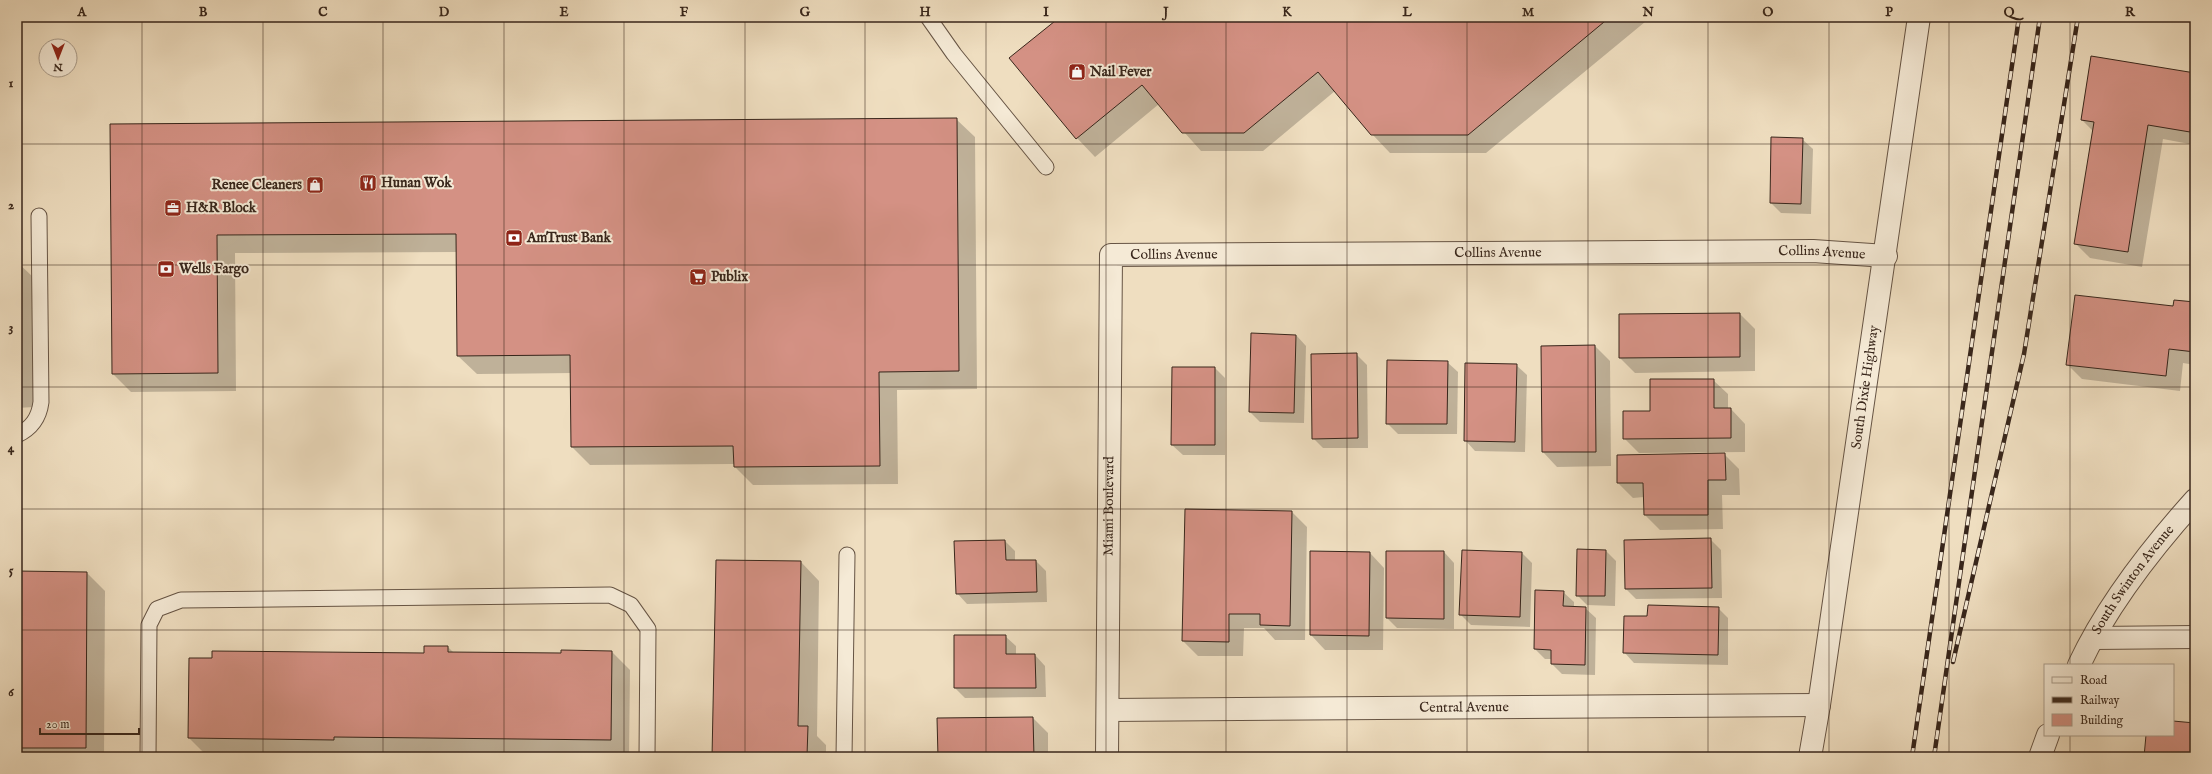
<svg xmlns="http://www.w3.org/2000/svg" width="2212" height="774" viewBox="0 0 2212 774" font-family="'IM FELL English',serif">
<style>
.shadow{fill:#0003}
.building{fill:#d49184;stroke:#38261b}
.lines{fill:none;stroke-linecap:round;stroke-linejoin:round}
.service-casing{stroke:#665444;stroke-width:17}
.minor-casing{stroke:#665444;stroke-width:24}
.tertiary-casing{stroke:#665444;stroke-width:24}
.service{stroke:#f5ead6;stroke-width:15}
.minor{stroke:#f5ead6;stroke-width:22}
.tertiary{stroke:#f5ead6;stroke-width:22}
.rail-casing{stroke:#38261b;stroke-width:4.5}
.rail{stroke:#f5ead6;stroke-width:3;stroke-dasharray:9;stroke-linecap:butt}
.grid{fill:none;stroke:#38261b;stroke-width:1;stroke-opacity:0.55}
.labels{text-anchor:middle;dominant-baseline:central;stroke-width:4;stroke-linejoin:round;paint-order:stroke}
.poi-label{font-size:14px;font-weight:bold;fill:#38261b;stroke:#f5ead6;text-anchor:start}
.street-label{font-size:14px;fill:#38261b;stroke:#f5ead6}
.neatline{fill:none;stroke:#38261b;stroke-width:1.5}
.grid-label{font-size:13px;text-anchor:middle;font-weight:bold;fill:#38261b}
</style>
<rect width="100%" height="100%" fill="#efdec0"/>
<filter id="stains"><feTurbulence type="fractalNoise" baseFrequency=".005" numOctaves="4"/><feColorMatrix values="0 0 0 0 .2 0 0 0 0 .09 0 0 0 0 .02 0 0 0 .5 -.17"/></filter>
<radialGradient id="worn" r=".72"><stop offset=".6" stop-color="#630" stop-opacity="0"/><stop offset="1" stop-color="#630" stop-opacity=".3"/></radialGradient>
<g class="shadow">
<polygon points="1061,17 1651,17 1486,153 1390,153 1372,134 1335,91 1263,151 1201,151 1159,104 1095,157 1077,138 1011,58"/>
<polygon points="2195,74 2195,145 2163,139 2142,267 2090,258 2075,243 2093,131 2082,120"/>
<polygon points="956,119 975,137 977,389 897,390 898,484 753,485 735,467 734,464 590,465 572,447 572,373 477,374 458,356 458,252 235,253 236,391 131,392 113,374 111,125"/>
<polygon points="1772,138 1802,139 1813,149 1811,214 1781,213 1771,203"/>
<polygon points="17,262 33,277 34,407 17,408"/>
<polygon points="2195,303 2195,365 2183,363 2180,391 2082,379 2067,364 2174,308"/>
<polygon points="1740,314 1755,329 1755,371 1635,373 1620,358"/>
<polygon points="1296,335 1306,346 1304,423 1260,422 1250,412"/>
<polygon points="1595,346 1610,361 1611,466 1557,467 1543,452"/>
<polygon points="1356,354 1367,365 1368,448 1323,448 1313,438"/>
<polygon points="1447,362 1458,372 1457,434 1398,434 1387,423"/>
<polygon points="1516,365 1527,375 1525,452 1475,451 1465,440"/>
<polygon points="1215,368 1225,378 1225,455 1183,455 1172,445"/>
<polygon points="1713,380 1728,394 1728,409 1731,409 1745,424 1745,452 1639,453 1624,438"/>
<polygon points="1723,453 1739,469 1740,495 1722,495 1723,529 1660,530 1645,515 1644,497 1633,498 1618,483"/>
<polygon points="1292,512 1307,527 1305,640 1275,640 1264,628 1244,628 1243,656 1198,656 1183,641"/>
<polygon points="1710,539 1721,550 1722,598 1636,599 1626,589 1625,541"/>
<polygon points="1005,541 1015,551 1015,561 1036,561 1046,571 1047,602 967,604 957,593"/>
<polygon points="1606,551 1616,561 1615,606 1587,605 1577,595"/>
<polygon points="1387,552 1444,552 1454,563 1454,629 1397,628 1387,618"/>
<polygon points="1370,553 1384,568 1383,650 1325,650 1311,635"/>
<polygon points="1522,553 1532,563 1530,627 1471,625 1460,614"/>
<polygon points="717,561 801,562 819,581 817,736 826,745 826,757 713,757"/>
<polygon points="17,572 87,573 105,591 104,757 17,757"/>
<polygon points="1563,592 1574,602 1574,607 1585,608 1596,618 1595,675 1562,674 1552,664 1552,659 1545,659 1535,649"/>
<polygon points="1718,608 1728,618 1728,665 1634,663 1624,652 1648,617"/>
<polygon points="1005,636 1016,646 1016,655 1035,655 1045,666 1046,697 965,698 955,688"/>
<polygon points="425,647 448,647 454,653 562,654 612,652 630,670 629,757 207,756 189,738 425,654"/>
<polygon points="1033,718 1048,733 1048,757 939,757 938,719"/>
</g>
<g class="building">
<polygon points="1060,17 1610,17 1468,135 1371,135 1318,72 1244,133 1182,133 1142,85 1076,139 1009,58"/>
<polygon points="2091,56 2195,73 2195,98 2190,132 2148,125 2128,252 2074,244 2094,122 2081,120"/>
<polygon points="957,118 959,371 879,372 880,466 734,467 733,446 571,447 570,355 457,356 456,234 217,235 218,373 112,374 110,124"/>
<polygon points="1771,137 1803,138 1801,204 1770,203"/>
<polygon points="17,261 20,393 17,393"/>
<polygon points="2075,295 2173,306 2174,300 2195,302 2195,352 2169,349 2166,376 2066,365"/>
<polygon points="1740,313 1740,357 1619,358 1619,314"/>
<polygon points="1251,333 1296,335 1294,413 1249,412"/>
<polygon points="1595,345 1596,452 1542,452 1541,346"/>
<polygon points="1357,353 1358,438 1312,439 1311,354"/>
<polygon points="1387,360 1448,361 1447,424 1386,424"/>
<polygon points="1465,363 1517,364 1515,442 1464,441"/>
<polygon points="1172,367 1215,367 1215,445 1171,445"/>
<polygon points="1650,379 1714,379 1714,408 1731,408 1731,438 1623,439 1623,411 1650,411"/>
<polygon points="1725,453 1726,480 1708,480 1708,515 1644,515 1643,483 1617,483 1617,455"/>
<polygon points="1185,509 1292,511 1290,626 1260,625 1260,614 1229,614 1229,642 1182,641"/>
<polygon points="1711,538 1712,588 1625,589 1624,540"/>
<polygon points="1005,540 1006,560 1036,560 1037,592 956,594 954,541"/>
<polygon points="1577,549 1606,550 1605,596 1576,596"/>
<polygon points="1462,550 1522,552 1520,617 1459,615"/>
<polygon points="1310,551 1370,552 1369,636 1310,635"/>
<polygon points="1386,551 1444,551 1444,619 1386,618"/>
<polygon points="716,560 801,561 798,726 808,726 807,756 712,757"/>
<polygon points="17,571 87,572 86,748 17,748"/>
<polygon points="1535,590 1564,591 1563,606 1586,607 1585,665 1551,664 1551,650 1534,649"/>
<polygon points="1648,605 1719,607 1718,655 1623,653 1624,616 1647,616"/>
<polygon points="954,635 1006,635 1006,654 1035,654 1036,688 954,688"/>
<polygon points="424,646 448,646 448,652 561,653 561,650 612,651 611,740 334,737 334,740 188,738 189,658 212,658 212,651 424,653"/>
<polygon points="1033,717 1034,757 938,757 937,718"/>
<polygon points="2173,721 2195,723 2195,757 2144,757 2146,735 2173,735"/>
</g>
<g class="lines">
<defs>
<g id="service">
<polyline points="928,17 954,54 1046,167"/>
<path d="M17 435C32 428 39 418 41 402L39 216"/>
<polyline points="148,757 149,625 157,609 181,600 610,595 631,605 648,629 647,757"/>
<polyline points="844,757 847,555"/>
</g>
<g id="minor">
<polyline points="2094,638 2195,637"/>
<path id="s1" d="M2079 665C2107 605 2151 549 2195 500"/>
<path id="s2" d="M1108 710 1819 705"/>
<path id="s3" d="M1107 757 1111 255 1813 251 1886 256"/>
<polyline points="2040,757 2048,735"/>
</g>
<g id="tertiary">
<path id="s4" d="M1810 757 1819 705 1919 17"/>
</g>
</defs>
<use href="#service" class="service-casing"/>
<use href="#minor" class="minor-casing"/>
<use href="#tertiary" class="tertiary-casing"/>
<use href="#service" class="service"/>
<use href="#minor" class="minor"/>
<use href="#tertiary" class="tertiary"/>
<defs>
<g id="rail">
<polyline points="1953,662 2024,354 2078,17"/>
<polyline points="1912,757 2019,17"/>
<polyline points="1934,757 2040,17"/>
</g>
</defs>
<use href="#rail" class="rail-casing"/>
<use href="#rail" class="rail"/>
</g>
<path class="grid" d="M142 17V757M263 17V757M383 17V757M504 17V757M624 17V757M745 17V757M865 17V757M986 17V757M1106 17V757M1226 17V757M1347 17V757M1467 17V757M1588 17V757M1708 17V757M1829 17V757M1949 17V757M2070 17V665M17 144H2195M17 265H2195M17 387H2195M17 509H2195M17 630H2195M2070 735V757"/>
<defs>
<symbol id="shop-square" viewBox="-11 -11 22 22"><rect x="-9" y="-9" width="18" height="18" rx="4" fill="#8f2418" stroke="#f5ead6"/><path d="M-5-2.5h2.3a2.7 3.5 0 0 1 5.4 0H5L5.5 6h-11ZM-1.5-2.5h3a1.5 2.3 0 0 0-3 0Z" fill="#fff"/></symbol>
<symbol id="restaurant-square" viewBox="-11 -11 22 22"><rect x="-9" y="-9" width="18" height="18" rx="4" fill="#8f2418" stroke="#f5ead6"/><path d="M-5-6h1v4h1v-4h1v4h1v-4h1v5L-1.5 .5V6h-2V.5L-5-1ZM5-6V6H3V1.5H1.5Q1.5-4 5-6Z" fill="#fff"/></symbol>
<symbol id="office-square" viewBox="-11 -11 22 22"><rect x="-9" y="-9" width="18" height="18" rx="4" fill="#8f2418" stroke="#f5ead6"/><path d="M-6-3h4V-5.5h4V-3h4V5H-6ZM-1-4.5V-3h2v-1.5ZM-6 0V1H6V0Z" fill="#fff"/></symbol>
<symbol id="bank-square" viewBox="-11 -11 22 22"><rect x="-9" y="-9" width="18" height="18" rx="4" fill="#8f2418" stroke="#f5ead6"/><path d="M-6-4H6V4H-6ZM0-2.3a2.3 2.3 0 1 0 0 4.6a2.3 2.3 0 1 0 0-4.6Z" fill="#fff"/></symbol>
<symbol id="supermarket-square" viewBox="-11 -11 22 22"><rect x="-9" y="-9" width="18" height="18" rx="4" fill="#8f2418" stroke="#f5ead6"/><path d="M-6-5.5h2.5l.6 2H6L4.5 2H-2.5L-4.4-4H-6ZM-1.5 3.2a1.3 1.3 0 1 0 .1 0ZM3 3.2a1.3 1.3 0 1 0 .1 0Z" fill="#fff"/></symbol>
</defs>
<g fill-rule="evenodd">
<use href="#shop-square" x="1067" y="62" width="20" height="20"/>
<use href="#restaurant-square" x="358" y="173" width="20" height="20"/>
<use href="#shop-square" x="305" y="175" width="20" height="20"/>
<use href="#office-square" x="163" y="198" width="20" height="20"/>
<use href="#bank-square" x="504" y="228" width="20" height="20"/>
<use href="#bank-square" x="156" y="259" width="20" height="20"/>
<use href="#supermarket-square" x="688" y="267" width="20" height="20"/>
</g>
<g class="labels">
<g class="poi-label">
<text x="1090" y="72">Nail Fever</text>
<text x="381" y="183">Hunan Wok</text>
<text x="302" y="185" text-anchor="end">Renee Cleaners</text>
<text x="186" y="208">H&amp;R Block</text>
<text x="527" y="238">AmTrust Bank</text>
<text x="179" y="269">Wells Fargo</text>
<text x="711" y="277">Publix</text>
</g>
<g class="street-label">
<text stroke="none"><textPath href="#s3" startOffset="889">Collins Avenue</textPath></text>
<text stroke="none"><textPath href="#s3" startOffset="1213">Collins Avenue</textPath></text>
<text stroke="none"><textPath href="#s3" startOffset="565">Collins Avenue</textPath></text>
<text stroke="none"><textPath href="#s4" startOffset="374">South Dixie Highway</textPath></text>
<text stroke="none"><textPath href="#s3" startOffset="251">Miami Boulevard</textPath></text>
<text stroke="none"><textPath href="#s1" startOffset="101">South Swinton Avenue</textPath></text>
<text stroke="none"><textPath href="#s2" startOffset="356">Central Avenue</textPath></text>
</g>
</g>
<rect width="2212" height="774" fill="none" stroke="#efdec0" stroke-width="44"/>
<rect x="2044" y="664" width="130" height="72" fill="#f5ead6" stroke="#a99c8b"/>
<rect x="2052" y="677" width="20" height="6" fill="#f5ead6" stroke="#a99c8b"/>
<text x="2080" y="684" font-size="12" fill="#38261b">Road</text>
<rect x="2052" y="697" width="20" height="6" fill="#38261b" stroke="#a99c8b"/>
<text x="2080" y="704" font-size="12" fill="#38261b">Railway</text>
<rect x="2052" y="714" width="20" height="12" fill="#d49184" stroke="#a99c8b"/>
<text x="2080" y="724" font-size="12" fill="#38261b">Building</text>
<g transform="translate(58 58) rotate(180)"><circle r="19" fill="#f5ead6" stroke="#a99c8b"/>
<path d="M0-3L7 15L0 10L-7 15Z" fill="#8f2418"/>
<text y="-6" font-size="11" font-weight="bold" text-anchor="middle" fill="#38261b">N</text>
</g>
<path d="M40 728v6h99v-6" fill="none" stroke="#38261b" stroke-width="2"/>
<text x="46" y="728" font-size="12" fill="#38261b" stroke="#f5ead6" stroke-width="3" paint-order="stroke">20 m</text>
<rect x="22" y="22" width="2168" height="730" class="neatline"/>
<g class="grid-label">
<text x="82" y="16">A</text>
<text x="203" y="16">B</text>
<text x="323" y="16">C</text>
<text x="444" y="16">D</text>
<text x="564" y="16">E</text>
<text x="684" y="16">F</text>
<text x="805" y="16">G</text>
<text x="925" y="16">H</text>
<text x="1046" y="16">I</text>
<text x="1166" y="16">J</text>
<text x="1287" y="16">K</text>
<text x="1407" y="16">L</text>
<text x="1528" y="16">M</text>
<text x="1648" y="16">N</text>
<text x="1768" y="16">O</text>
<text x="1889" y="16">P</text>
<text x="2009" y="16">Q</text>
<text x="2130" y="16">R</text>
<text x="11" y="87">1</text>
<text x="11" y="209">2</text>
<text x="11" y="331">3</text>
<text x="11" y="452">4</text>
<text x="11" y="574">5</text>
<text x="11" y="696">6</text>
</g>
<rect width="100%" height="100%" filter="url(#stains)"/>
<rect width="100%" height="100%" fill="url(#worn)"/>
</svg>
